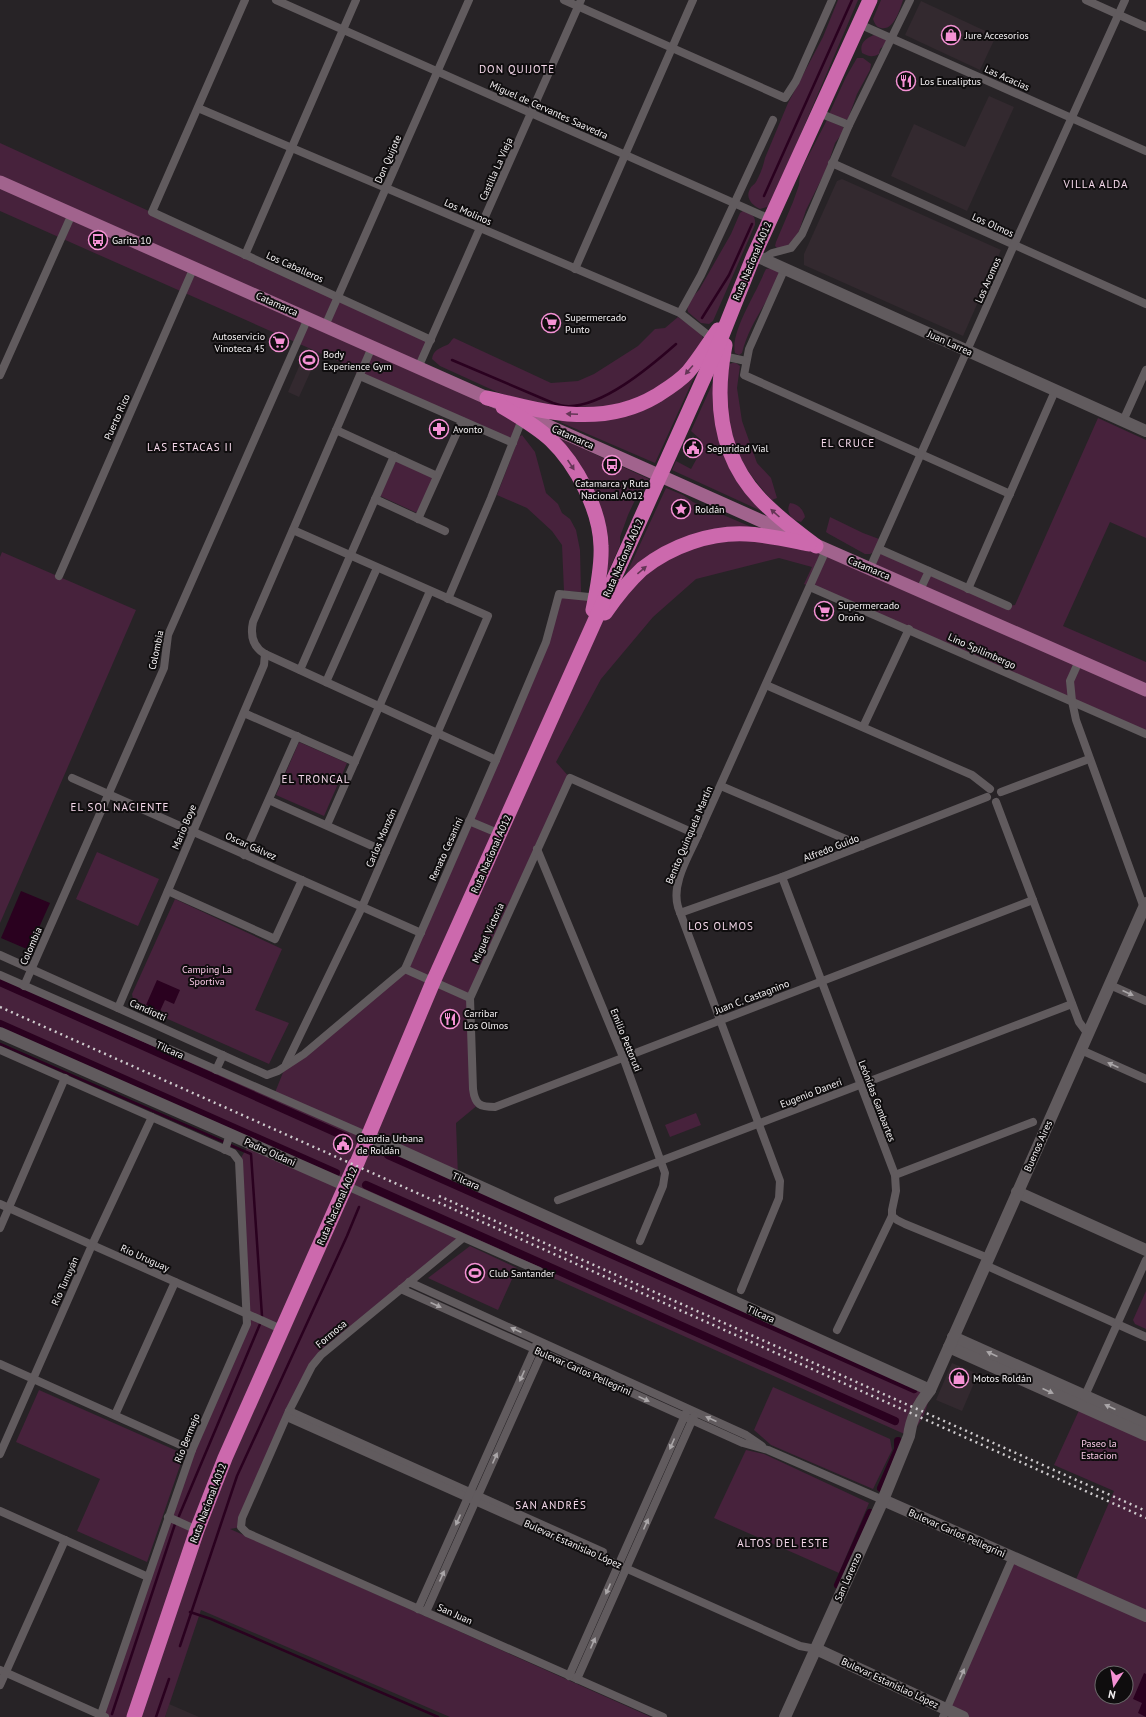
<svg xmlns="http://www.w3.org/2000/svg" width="1146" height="1717" viewBox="0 0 1146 1717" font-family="'PT Sans',sans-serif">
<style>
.built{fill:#33292f}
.green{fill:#47223c;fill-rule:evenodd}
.water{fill:#2a011f}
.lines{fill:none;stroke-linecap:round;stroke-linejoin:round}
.stream{stroke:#2a011f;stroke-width:2.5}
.canal{stroke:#2a011f;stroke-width:8}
.street{stroke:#615b5e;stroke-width:8}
.secondary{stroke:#615b5e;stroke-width:12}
.primary{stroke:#a1638d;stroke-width:13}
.highway{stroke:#cc69ad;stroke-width:15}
.rail{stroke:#cfccce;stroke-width:2.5;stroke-dasharray:2 4;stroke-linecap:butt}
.oneway{fill:#643656}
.oneway2{fill:#aaa6a8}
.labels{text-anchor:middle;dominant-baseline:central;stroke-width:4;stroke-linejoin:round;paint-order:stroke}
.poi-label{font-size:10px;fill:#f4f1f3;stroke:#0f0d0e;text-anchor:start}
.street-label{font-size:10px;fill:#f4f1f3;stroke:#0f0d0e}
.park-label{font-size:10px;fill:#f7c8e5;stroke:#0f0d0e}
.neighbourhood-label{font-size:11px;letter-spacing:1px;fill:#f7daec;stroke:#0f0d0e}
</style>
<rect width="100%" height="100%" fill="#272326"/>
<g class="built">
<polygon points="921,1 996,36 980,70 905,35"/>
<polygon points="989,96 1014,107 967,211 891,176 914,124 965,147"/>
<polygon points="842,179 1001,250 963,336 804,265 804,254 837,181"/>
<polygon points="307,348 319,353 299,397 288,392"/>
<polygon points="952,1363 978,1374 962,1411 936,1400"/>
<polygon points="169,1704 199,1717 165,1717"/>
</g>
<g class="green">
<path d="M838 0H858L770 206 760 209C752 205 745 198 750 189 751 186 754 185 756 182 760 175 763 167 765 158L788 103 823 37Z"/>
<path d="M881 0H903C900 9 894 31 881 28 876 27 875 24 873 19Z"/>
<path d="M874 35 886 39V44L880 49 879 54C872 58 868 56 862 53 859 43 866 38 874 35Z"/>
<polygon points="857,58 863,58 871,64 870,70 857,94 848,119 843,120 829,114 846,77"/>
<polygon points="827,120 843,127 843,132 835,143 826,170 806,210 798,234 790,244 783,248 777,248 775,246 776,242 793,202 799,185 800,172"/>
<polygon points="0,143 431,340 418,368 523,418 513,443 360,376 347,365 0,211"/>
<path d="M744 210C752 214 756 216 755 225L713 321 709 324 701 323 688 312 687 306 690 299 699 290 731 234 740 213Z"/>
<path d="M772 268 779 271C778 284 770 294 764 305 755 320 746 336 742 353L739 355 735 353C730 332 756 294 764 273L766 269Z"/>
<path d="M678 317 700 332 703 338 701 345 675 377 647 396 586 412 518 399 497 392 440 366 432 359C433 350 440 348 447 345 450 344 451 340 454 338L551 383 578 381 594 374 638 346 655 329 665 328Z"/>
<path d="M732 363H736L740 366 737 388 742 421 757 463 771 478 777 498 772 500C760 488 728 447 727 430 725 409 727 386 727 365Z"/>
<polygon points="697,371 655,463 560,422 565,419 595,418"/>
<polygon points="715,378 717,415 768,514 672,470 676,461 691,469 701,451 701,440 691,431"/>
<path d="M1098 418 1146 440V538L1110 522 1063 626 1146 662V734L804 584 812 567 779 558 696 579 653 617 601 679 556 762 570 778 470 998 473 1089 479 1104 456 1123 458 1177 930 1390C929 1407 921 1424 909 1436L463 1238 312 1366 241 1527 230 1529 651 1717H450L201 1610 165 1717H100L168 1517 247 1324 239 1161 250 1143 0 1033V975L274 1095 286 1065 405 969 546 642 559 594 596 598 678 548 770 536 870 568 879 549 1008 606 1015 605Z"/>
<polygon points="522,435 535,452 546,493 558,504 562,513 570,519 576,530 580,550 581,592 564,591 562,545 552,531 527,508 497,495 519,437"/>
<polygon points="555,436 649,479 635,500 628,515 620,537 620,545 607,574 604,571 604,542"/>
<polygon points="396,461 433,478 417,513 380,496"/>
<polygon points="666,488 683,495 693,502 756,529 734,531 625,577"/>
<path d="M790 503C798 504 803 509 805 517L801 522C792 521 785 512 790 503Z"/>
<polygon points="830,517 863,533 879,539 874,552 870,554 865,554 829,534 826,532"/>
<polygon points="2,552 136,610 0,923 0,557"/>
<polygon points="299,742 347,763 324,816 276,795"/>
<polygon points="97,852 159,879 138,926 76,899"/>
<polygon points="175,899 282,949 255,1010 289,1023 269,1064 134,1004 132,994"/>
<polygon points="696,1113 701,1125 670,1137 665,1125"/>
<polygon points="470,1246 517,1268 498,1310 428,1278"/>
<polygon points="1146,1291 1146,1329 1135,1324 1133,1320"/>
<polygon points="773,1387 890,1439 892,1450 873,1489 771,1445 754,1430"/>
<polygon points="39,1390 184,1454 147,1562 77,1531 100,1479 16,1442"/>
<path d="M1081 1406 1146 1435V1717H963L946 1710 1013 1557 1074 1584 1114 1491 1054 1465ZM1102 1673H1126V1697H1102Z"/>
<polygon points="746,1450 764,1454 869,1503 839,1573 714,1518"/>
</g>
<g class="water">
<polygon points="21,891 50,903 29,950 1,938"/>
<polygon points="157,980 180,990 174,1004 165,1000 160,1011 146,1005"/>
<polygon points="1144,1673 1146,1674 1146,1717 1138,1713 1142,1703 1133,1699"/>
</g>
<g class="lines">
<g class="stream">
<polyline points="764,196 852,0"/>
<polyline points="702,318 729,275 752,224"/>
<path d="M452 360 553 403C557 404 561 406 565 406 601 409 651 366 676 344"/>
<polyline points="0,1044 224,1142"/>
<polyline points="230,1145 251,1154 262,1316"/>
<polyline points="179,1516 260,1324"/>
<polyline points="190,1612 211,1619 438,1717"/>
<polyline points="180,1646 237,1476 347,1236 359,1207"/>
<polyline points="112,1714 175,1524"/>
<polyline points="156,1717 169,1679"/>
</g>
<g class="canal">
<polyline points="0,982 346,1137"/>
<polyline points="0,1024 336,1173"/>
<polyline points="388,1155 914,1389"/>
<polyline points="366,1185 895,1421"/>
<polyline points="881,1488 898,1449 898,1441"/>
<polyline points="838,1585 870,1513"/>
</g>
<g class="street">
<polyline points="245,0 152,212 431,340"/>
<polyline points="276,0 770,219"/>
<polyline points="564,0 785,98 796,81 832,0"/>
<polyline points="1086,0 1146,27"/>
<polyline points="859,24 1146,151"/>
<polyline points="198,108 680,313 714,340"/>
<polyline points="819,113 849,125"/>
<polyline points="832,163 1146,304"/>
<polyline points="245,255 356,0"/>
<polyline points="763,259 772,253 791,248 802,234 849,125 910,0"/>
<polyline points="785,268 749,349 744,375 1010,494"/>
<polyline points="575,269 693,0"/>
<polyline points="680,313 701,275 773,120"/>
<polyline points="325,326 469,0"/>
<path d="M372 347 253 622C250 636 253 647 265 654L496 760"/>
<polyline points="723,356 746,361"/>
<polyline points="418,368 581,0"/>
<polyline points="0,375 72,214"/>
<polyline points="360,376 513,443"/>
<polyline points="1123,421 1146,370"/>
<polyline points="336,430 437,476"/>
<polyline points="375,499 445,531"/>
<polyline points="418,519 462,421"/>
<polyline points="879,549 1008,606"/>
<polyline points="870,568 1014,245 1125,0"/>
<polyline points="59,576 194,267"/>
<polyline points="810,587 1146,734"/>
<polyline points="968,589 1055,391"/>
<polyline points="920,590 929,571"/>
<polyline points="448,599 491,498 523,417"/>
<polyline points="1079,661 1070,681 1072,701 1076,720 1144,908"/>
<polyline points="300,670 394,456"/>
<polyline points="326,682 377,568"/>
<polyline points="766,685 972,775 990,789"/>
<polyline points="244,713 355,762"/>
<polyline points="863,727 909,629"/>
<polyline points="72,778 421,933"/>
<polyline points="721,786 862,846"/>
<polyline points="1001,792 1089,759"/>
<polyline points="269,800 386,852"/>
<polyline points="996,802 1079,1022 1088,1034"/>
<polyline points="469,821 500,834"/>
<polyline points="327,825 430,591"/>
<path d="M698 835 570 778 470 998 473 1089C475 1105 480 1107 495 1107L1033 900"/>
<polyline points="537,849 623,1057 665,1173 663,1186 640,1241"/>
<polyline points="244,855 297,736"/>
<polyline points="782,877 895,1175 896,1191 892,1210 892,1216 837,1330"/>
<polyline points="168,891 275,939 302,880"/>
<polyline points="680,913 782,877 987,797"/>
<polyline points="0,955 267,1075 278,1071 304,1054 405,969 496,760 546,642 559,594 599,598"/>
<polyline points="405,969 470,998"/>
<polyline points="0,975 368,1136"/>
<polyline points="1110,985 1146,1001"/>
<polyline points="24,986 164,668 168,635 308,318"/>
<polyline points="118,1008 264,665 265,654"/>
<polyline points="0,1050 233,1153 239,1161 247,1324 192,1450 100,1717"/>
<polyline points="1081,1050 1146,1079"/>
<polyline points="286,1064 362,907 488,616 293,530"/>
<polyline points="216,1070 223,1055"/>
<polyline points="225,1150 230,1134"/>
<polyline points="895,1175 1033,1122"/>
<polyline points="347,1186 539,1271"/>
<polyline points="558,1200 1072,1004"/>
<polyline points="0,1204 281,1329"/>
<polyline points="892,1216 897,1220 905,1224 988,1258"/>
<polyline points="0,1228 65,1078"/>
<polyline points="463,1238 321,1355 312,1366 289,1411 242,1518 241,1527 247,1533 663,1717"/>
<polyline points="985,1265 1146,1337"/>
<polyline points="409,1282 746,1435 762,1446"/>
<polyline points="401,1289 743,1443 768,1450 883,1500"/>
<path d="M741 1290 779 1198 780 1181 678 907C671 883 689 856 698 835L826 550"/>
<polyline points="0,1364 192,1450"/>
<polyline points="1083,1400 1146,1260"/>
<polyline points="289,1411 603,1552"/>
<polyline points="115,1415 175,1282"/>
<polyline points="287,1417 800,1646 816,1649"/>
<polyline points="0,1454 92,1245 152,1117"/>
<polyline points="0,1511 148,1577"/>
<polyline points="168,1517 197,1530"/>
<polyline points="418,1609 536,1345"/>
<polyline points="426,1612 544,1348"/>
<polyline points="0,1670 105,1717"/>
<polyline points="569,1676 686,1413"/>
<polyline points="577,1679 694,1416"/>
<polyline points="0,1685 65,1540"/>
<polyline points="943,1717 1013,1557"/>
</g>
<g class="secondary">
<polyline points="754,255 1146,431"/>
<polyline points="0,1033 347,1186"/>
<polyline points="368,1136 930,1390"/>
<polyline points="1017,1192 1146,1250"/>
<polyline points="953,1337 1146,1423"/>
<polyline points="949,1347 1146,1435"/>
<polyline points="883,1500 1146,1616"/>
<polyline points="816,1649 963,1717"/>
<path d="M785 1717 883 1500 909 1436C911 1419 919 1403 930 1390L1146 903"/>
</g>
<g class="primary">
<polyline points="0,182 496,402"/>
<path d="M526 416C732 509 939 599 1146 690"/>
</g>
<g class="highway">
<path d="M725 345C714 401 719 456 760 499 777 517 797 532 816 546"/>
<path d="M487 398C545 412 602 428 656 396 667 389 679 382 688 372 699 359 708 344 718 330"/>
<path d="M503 407C520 417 537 427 551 440 577 465 600 510 601 546 602 565 597 591 593 610"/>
<path d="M605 613C616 597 628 582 642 569 671 546 710 532 747 534 768 535 789 540 809 544"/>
<polyline points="357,1163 433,982 715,353 754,255 870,0"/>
<polyline points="134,1717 197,1530 225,1458 355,1165"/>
</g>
<g class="rail">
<polyline points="0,1007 1146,1518"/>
<polyline points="439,1196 1146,1511"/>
</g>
</g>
<defs><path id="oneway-solid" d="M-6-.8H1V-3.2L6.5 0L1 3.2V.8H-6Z"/></defs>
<g class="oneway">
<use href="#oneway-solid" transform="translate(689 370) rotate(131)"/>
<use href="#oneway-solid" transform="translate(572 414) rotate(-177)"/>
<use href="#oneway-solid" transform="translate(571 465) rotate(56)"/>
<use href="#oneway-solid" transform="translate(775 513) rotate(-138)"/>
<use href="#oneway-solid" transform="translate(642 570) rotate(-40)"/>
</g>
<g class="oneway2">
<use href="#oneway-solid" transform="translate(1128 993) rotate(24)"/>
<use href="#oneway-solid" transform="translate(1113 1065) rotate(-156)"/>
<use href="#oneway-solid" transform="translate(436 1305) rotate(24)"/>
<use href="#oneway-solid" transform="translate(516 1330) rotate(-156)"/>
<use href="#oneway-solid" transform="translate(992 1354) rotate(-156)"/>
<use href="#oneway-solid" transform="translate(522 1376) rotate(114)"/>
<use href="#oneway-solid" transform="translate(1048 1391) rotate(24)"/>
<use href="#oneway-solid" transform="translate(644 1399) rotate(24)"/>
<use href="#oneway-solid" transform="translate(1110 1407) rotate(-156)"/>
<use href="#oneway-solid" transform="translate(711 1419) rotate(-156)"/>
<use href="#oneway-solid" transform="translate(672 1444) rotate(114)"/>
<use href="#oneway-solid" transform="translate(495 1458) rotate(-66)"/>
<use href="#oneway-solid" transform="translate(458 1520) rotate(114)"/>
<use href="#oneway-solid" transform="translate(646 1524) rotate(-66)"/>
<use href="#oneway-solid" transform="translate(442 1576) rotate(-66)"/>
<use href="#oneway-solid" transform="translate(608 1589) rotate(114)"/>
<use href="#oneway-solid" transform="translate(593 1643) rotate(-66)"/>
<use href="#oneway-solid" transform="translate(962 1674) rotate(-66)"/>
</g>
<defs>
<symbol id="shop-ring" viewBox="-11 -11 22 22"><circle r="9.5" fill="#0f0d0e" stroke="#f491d4" stroke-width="1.5"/><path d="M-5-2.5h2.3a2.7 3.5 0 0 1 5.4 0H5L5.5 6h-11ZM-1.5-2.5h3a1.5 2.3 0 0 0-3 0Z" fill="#f491d4"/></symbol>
<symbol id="restaurant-ring" viewBox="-11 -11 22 22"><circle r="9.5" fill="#0f0d0e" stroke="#f491d4" stroke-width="1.5"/><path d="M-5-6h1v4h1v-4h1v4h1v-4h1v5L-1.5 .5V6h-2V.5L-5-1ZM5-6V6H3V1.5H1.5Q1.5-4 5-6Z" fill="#f491d4"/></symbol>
<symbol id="bus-ring" viewBox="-11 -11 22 22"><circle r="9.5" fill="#0f0d0e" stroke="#f491d4" stroke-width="1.5"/><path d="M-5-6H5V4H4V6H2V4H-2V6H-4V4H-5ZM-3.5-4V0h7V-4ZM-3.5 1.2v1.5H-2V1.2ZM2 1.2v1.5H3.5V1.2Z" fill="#f491d4"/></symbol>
<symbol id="supermarket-ring" viewBox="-11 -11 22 22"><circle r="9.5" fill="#0f0d0e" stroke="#f491d4" stroke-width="1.5"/><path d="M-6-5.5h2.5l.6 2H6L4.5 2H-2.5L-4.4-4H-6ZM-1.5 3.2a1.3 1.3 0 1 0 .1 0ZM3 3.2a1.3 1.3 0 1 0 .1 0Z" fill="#f491d4"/></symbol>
<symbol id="stadium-ring" viewBox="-11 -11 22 22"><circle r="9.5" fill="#0f0d0e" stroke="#f491d4" stroke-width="1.5"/><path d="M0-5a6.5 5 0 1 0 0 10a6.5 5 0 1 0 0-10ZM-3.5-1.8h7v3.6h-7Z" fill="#f491d4"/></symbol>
<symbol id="pharmacy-ring" viewBox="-11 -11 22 22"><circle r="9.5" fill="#0f0d0e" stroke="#f491d4" stroke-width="1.5"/><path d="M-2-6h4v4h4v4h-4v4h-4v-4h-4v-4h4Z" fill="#f491d4"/></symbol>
<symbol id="civic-ring" viewBox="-11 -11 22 22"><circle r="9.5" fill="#0f0d0e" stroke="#f491d4" stroke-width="1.5"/><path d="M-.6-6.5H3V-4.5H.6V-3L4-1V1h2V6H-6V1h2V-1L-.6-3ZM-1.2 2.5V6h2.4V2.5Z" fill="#f491d4"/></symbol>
<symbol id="sight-ring" viewBox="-11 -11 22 22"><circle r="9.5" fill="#0f0d0e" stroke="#f491d4" stroke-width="1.5"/><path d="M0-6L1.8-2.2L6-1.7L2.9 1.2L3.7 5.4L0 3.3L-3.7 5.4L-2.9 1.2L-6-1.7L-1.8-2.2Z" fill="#f491d4"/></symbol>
</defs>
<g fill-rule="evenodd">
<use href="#shop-ring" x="940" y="24" width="22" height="22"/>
<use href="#restaurant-ring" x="895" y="70" width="22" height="22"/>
<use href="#bus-ring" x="87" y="229" width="22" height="22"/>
<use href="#supermarket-ring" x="540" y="312" width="22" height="22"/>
<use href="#supermarket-ring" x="268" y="331" width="22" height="22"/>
<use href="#stadium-ring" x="298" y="349" width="22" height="22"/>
<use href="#pharmacy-ring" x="428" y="418" width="22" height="22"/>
<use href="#civic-ring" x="682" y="437" width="22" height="22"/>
<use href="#bus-ring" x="601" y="454" width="22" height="22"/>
<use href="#sight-ring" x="670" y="498" width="22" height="22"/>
<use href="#supermarket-ring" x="813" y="600" width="22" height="22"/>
<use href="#restaurant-ring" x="439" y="1008" width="22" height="22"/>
<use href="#civic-ring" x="332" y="1133" width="22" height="22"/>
<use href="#stadium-ring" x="464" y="1262" width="22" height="22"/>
<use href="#shop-ring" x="948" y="1367" width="22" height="22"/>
</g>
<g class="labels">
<g class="poi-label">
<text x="965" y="35">Jure Accesorios</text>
<text x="920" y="81">Los Eucaliptus</text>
<text x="112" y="240">Garita 10</text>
<text x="565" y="317">Supermercado<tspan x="565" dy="12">Punto</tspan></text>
<text x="265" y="336" text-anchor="end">Autoservicio<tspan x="265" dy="12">Vinoteca 45</tspan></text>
<text x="323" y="354">Body<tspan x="323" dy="12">Experience Gym</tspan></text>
<text x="453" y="429">Avonto</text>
<text x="707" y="448">Seguridad Vial</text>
<text x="612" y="483" text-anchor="middle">Catamarca y Ruta<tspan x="612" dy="12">Nacional A012</tspan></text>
<text x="695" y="509">Roldán</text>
<text x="838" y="605">Supermercado<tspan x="838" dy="12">Oroño</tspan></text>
<text x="464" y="1013">Carribar<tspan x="464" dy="12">Los Olmos</tspan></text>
<text x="357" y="1138">Guardia Urbana<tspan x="357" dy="12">de Roldán</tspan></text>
<text x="489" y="1273">Club Santander</text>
<text x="973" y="1378">Motos Roldán</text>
</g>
<g class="street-label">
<text transform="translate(1007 78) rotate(24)">Las Acacias</text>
<text transform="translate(549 110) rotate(24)">Miguel de Cervantes Saavedra</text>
<text transform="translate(388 159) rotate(-66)">Don Quijote</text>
<text transform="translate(496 169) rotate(-66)">Castilla La Vieja</text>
<text transform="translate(468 212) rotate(24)">Los Molinos</text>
<text transform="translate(993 225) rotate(24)">Los Olmos</text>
<text transform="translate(752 261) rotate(-67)">Ruta Nacional A012</text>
<text transform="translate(295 267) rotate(24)">Los Caballeros</text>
<text transform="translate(988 280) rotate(-66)">Los Aromos</text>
<text transform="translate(277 304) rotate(24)">Catamarca</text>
<text transform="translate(950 343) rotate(24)">Juan Larrea</text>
<text transform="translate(117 417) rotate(-66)">Puerto Rico</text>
<text transform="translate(573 437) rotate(24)">Catamarca</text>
<text transform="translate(623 558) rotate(-66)">Ruta Nacional A012</text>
<text transform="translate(869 568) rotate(23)">Catamarca</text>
<text transform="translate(156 650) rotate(-78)">Colombia</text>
<text transform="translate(982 651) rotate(24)">Lino Spilimbergo</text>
<text transform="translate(184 827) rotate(-67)">Mario Boye</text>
<text transform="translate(689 835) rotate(-67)">Benito Quinquela Martín</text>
<text transform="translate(381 838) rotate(-67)">Carlos Monzón</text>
<text transform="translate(251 846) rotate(24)">Oscar Gálvez</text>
<text transform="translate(831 848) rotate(-21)">Alfredo Guido</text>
<text transform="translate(446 849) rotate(-66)">Renato Cesanini</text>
<text transform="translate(491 854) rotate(-66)">Ruta Nacional A012</text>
<text transform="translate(488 933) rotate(-66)">Miguel Victoria</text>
<text transform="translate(31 946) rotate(-66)">Colombia</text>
<text transform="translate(752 997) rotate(-21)">Juan C. Castagnino</text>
<text transform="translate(148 1010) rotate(24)">Candiotti</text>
<text transform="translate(626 1040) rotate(68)">Emilio Pettoruti</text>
<text transform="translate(170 1050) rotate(24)">Tilcara</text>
<text transform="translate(811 1093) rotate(-21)">Eugenio Daneri</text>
<text transform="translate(877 1101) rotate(69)">Leónidas Gambartes</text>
<text transform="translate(1038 1146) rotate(-66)">Buenos Aires</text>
<text transform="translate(270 1152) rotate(24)">Padre Oldani</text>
<text transform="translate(466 1181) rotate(24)">Tilcara</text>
<text transform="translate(337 1206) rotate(-66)">Ruta Nacional A012</text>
<text transform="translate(145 1258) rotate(24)">Río Uruguay</text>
<text transform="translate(65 1281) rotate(-66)">Río Tunuyán</text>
<text transform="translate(761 1314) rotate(24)">Tilcara</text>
<text transform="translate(331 1334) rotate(-40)">Formosa</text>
<text transform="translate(583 1371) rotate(24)">Bulevar Carlos Pellegrini</text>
<text transform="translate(187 1438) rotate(-68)">Río Bermejo</text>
<text transform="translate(208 1503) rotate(-69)">Ruta Nacional A012</text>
<text transform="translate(957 1533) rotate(24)">Bulevar Carlos Pellegrini</text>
<text transform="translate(573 1544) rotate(24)">Bulevar Estanislao López</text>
<text transform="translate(848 1577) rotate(-66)">San Lorenzo</text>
<text transform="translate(455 1614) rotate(24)">San Juan</text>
<text transform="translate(890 1683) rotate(25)">Bulevar Estanislao López</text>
</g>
<g class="park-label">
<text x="207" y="969">Camping La<tspan x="207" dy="12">Sportiva</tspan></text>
<text x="1099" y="1443">Paseo la<tspan x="1099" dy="12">Estacion</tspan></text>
</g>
<g class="neighbourhood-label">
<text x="517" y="69">DON QUIJOTE</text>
<text x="1096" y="184">VILLA ALDA</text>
<text x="848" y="443">EL CRUCE</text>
<text x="190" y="447">LAS ESTACAS II</text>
<text x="316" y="779">EL TRONCAL</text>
<text x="120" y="807">EL SOL NACIENTE</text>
<text x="721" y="926">LOS OLMOS</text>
<text x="551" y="1505">SAN ANDRÉS</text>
<text x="783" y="1543">ALTOS DEL ESTE</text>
</g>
</g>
<g transform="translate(1114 1685) rotate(192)"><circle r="19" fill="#0f0d0e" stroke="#6b686a"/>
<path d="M0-3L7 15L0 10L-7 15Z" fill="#f491d4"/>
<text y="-6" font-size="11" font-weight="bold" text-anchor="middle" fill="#f4f1f3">N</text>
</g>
</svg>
